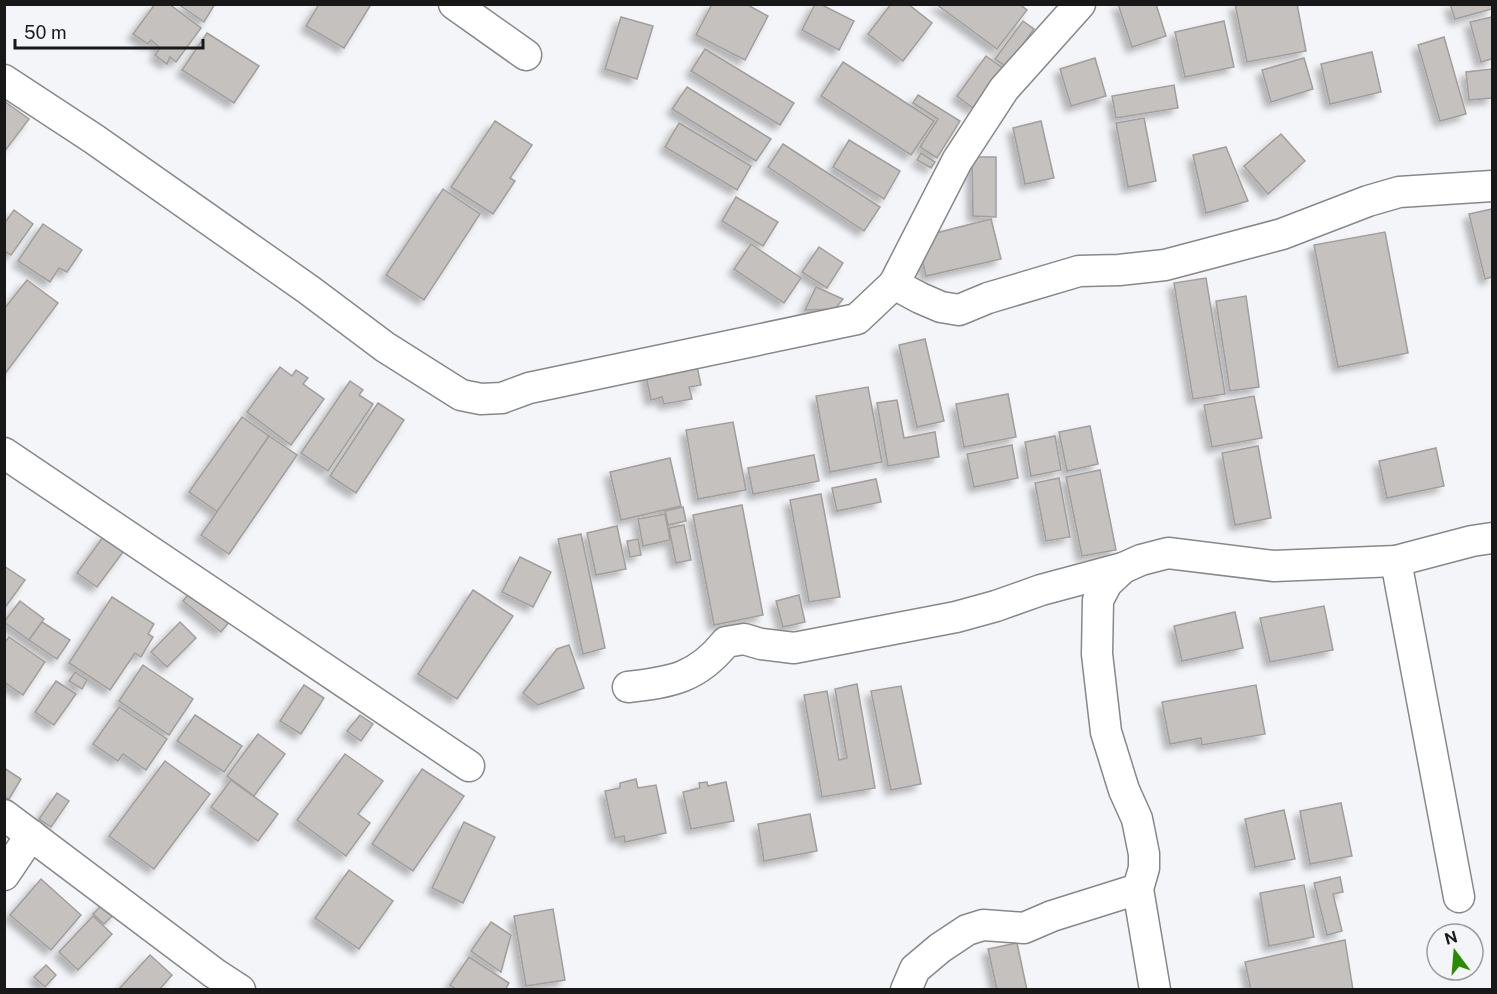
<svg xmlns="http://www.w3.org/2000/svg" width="1497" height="994" viewBox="0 0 1497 994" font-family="'Public Sans',sans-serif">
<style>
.building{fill:#c4c1bf;stroke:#a19e9c;stroke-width:1.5;filter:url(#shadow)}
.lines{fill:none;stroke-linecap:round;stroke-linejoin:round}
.minor-casing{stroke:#87888a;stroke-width:33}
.minor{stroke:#fff;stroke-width:30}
</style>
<defs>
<filter id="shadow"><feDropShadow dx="-5.5" dy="5.5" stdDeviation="3" flood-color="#0004"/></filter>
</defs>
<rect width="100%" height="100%" fill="#f4f5f8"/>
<g class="building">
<polygon points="155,4 169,4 201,28 176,62 170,57 167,64 155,55 160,48 151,40 148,44 133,34"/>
<polygon points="178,4 215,4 204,22"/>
<polygon points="319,4 368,4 370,6 344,48 306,26"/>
<polygon points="712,4 746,4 768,16 745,60 696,35"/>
<polygon points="815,4 820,4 854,21 839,50 802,30"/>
<polygon points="891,4 908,4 932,23 903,61 868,34"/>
<polygon points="936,4 1019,4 1027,10 997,49"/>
<polygon points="1118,4 1156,4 1166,36 1132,47"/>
<polygon points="1235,4 1297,4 1306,51 1247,62"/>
<polygon points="1450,4 1492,4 1492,9 1455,19"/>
<polygon points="621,17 653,26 637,79 605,69"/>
<polygon points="1492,17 1492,59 1481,62 1470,22"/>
<polygon points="1023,21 1034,29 1007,67 995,59"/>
<polygon points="1224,21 1234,67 1185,77 1175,32"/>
<polygon points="207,33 259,66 234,103 182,70"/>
<polygon points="1444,37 1466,114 1440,121 1418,45"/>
<polygon points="705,49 794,103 780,125 691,71"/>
<polygon points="1372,52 1381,92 1330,104 1321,64"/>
<polygon points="986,56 1004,69 974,109 957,96"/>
<polygon points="1095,58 1106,96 1071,106 1060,69"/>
<polygon points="1304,58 1313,89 1271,102 1262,70"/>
<polygon points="843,62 934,121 911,155 821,96"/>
<polygon points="1492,69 1492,98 1469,100 1466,72"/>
<polygon points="1174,85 1178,108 1116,118 1112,96"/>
<polygon points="687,87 771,139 756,161 672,109"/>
<polygon points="918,95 960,121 937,158 920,147 938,119 913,103"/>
<polygon points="4,101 29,119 4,152"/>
<polygon points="1144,118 1156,181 1128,187 1116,123"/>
<polygon points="495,121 532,145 510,178 515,181 493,214 451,187"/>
<polygon points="1041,121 1054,178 1025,184 1013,128"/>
<polygon points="679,123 751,166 737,190 665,147"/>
<polygon points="1281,134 1305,161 1268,194 1244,166"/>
<polygon points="849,140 900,171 884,199 833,167"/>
<polygon points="783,144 880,207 864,231 768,167"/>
<polygon points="1226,147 1248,201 1206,213 1193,155"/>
<polygon points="921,153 935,162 931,168 917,160"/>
<polygon points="972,157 996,157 996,217 973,216"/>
<polygon points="443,189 480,214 424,300 386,275"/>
<polygon points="736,197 778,222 763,246 722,221"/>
<polygon points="1492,209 1492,277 1485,279 1469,214"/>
<polygon points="14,210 33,224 11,255 4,251 4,224"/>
<polygon points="991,219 1001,259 926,276 920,252 936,233"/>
<polygon points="43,224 82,250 67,272 59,268 50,282 18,261"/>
<polygon points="1385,232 1408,353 1338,367 1314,245"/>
<polygon points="751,244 801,278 784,303 734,269"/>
<polygon points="819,247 843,263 827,288 802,272"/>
<polygon points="1206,278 1225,394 1193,399 1174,283"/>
<polygon points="27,280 58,303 4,375 4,309"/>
<polygon points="816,287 843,299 835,309 805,310"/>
<polygon points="1246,296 1259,387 1230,391 1216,301"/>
<polygon points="925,339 944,421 917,427 899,345"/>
<polygon points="696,362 701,385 689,387 692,399 664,404 662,397 651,400 645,372"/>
<polygon points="280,367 292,376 296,370 308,378 303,384 324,399 291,445 247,412"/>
<polygon points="350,381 363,390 359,395 373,404 328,471 301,453"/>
<polygon points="868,387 882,462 830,472 816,396"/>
<polygon points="1008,394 1016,437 964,447 956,404"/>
<polygon points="1254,396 1262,438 1212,447 1204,405"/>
<polygon points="897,400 904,438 935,432 939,457 888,466 877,403"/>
<polygon points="378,403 404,420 356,493 330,476"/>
<polygon points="242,417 269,436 218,512 189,492"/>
<polygon points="733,422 746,490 698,499 686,430"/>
<polygon points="1090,426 1098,464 1067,471 1059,432"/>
<polygon points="269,436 297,455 229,554 201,535"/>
<polygon points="1055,436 1061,470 1031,476 1025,442"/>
<polygon points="1012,445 1018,478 974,487 967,454"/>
<polygon points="1258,446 1271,518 1235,525 1222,453"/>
<polygon points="1436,448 1444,486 1387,498 1379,461"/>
<polygon points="814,455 819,481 753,494 748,468"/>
<polygon points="670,458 681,506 621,520 610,472"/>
<polygon points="1100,470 1116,550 1082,556 1066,477"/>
<polygon points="1059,478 1070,537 1046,541 1035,483"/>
<polygon points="876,479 881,502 837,511 832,488"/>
<polygon points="821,494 840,597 809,602 790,500"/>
<polygon points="742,505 763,615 714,625 693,515"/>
<polygon points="683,507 686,521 668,525 665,511"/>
<polygon points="665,514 670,540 643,546 638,519"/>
<polygon points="684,525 691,560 676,563 669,528"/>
<polygon points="617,526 626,569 596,575 587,533"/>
<polygon points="105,534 126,548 97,587 77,573"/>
<polygon points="581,534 605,648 583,654 558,539"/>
<polygon points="638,539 641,555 630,557 627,541"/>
<polygon points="520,557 551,572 533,607 502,592"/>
<polygon points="4,566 25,580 4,609"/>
<polygon points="192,590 230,621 221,632 183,601"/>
<polygon points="473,590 513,616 457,699 418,674"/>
<polygon points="799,595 805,622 783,627 776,601"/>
<polygon points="112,597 154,624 148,634 153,637 141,657 135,653 110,690 69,663"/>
<polygon points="20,601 44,619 29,640 4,622"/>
<polygon points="1324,606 1333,650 1270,662 1260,618"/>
<polygon points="1235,612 1243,648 1182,661 1174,626"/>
<polygon points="42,622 70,640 57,659 29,640"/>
<polygon points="180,622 196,638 167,667 151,652"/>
<polygon points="9,637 45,662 23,695 4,682 4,643"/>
<polygon points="569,645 584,688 538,705 523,693 557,649"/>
<polygon points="143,665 193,699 169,735 119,701"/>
<polygon points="75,672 87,680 82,689 69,681"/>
<polygon points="56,681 76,694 54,725 35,712"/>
<polygon points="857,684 875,788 822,797 804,695 827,691 839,760 847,758 835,689"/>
<polygon points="304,685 324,698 301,734 280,721"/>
<polygon points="1256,685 1265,734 1202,745 1201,738 1170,744 1162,702"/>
<polygon points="901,686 921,784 891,790 871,691"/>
<polygon points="119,707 167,739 146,770 123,754 118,761 93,744"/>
<polygon points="195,715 242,746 224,772 177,741"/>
<polygon points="360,715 373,724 361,741 347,731"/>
<polygon points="258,734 285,754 254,796 227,776"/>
<polygon points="345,754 383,781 358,814 370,823 346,856 297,820"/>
<polygon points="165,761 210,794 154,869 109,836"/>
<polygon points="4,768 21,779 9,799 4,797"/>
<polygon points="422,769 464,796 413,871 372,844"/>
<polygon points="636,779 638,788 656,785 666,833 625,842 624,836 615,838 605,791 620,788 620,783"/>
<polygon points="231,780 278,814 258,841 211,807"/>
<polygon points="707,782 708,786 726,782 734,821 691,829 683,792 700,788 699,783"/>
<polygon points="57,793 69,801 51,827 39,819"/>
<polygon points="1341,803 1352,856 1310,864 1300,811"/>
<polygon points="1284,810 1295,859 1255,867 1245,819"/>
<polygon points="810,814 817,851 764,861 758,824"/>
<polygon points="464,822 495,837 463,903 432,888"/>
<polygon points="349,870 393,901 359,949 315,918"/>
<polygon points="1340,877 1343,892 1333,894 1342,931 1327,935 1314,883"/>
<polygon points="41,879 81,915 51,950 10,915"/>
<polygon points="1304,885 1314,937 1269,946 1260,893"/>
<polygon points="105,902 116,912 104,924 93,914"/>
<polygon points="553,909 565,980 526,986 514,916"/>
<polygon points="93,916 112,934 78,970 59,952"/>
<polygon points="491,922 511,935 501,972 471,951"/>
<polygon points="1345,940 1353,990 1251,990 1245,962"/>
<polygon points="1017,943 1027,990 997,990 988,949"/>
<polygon points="150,955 172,975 159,990 118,990"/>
<polygon points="469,957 509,983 505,990 457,990 450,985"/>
<polygon points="46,965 56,975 45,987 34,977"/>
</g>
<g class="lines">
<defs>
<g id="minor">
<polyline points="454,4 526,55"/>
<polyline points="1080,4 1004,89 957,161 894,284 920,298 941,307 959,310 988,298 1079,271 1119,270 1165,265 1218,251 1282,234 1368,201 1399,192 1492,186"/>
<polyline points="4,80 94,139 309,290 385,347 461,395 481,399 502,398 529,388 857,319 894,284"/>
<polyline points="4,453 469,766"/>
<polyline points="1396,561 1459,897"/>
<polyline points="1123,568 1107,583 1098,600 1097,654 1106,732 1124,790 1137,819 1144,854 1144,868 1138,889 1155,990"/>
<path d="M628 687C672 682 697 678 726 642L744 639 761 644 794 648 956 617 996 606 1041 590 1123 568 1141 560 1168 553 1274 566 1396 561 1472 541 1492 538"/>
<polyline points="4,815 214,973 240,990"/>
<polyline points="4,875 31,835"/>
<polyline points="906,990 915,969 940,948 967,930 983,925 1024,928 1052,916 1138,889"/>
</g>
</defs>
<use href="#minor" class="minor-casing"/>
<use href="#minor" class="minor"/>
</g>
<rect width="1497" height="994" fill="none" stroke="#181819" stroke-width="12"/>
<g transform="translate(1455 952) rotate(344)"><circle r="28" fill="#f4f5f8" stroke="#9c9d9f" stroke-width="1.5"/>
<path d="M0-4.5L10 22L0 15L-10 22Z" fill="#288b00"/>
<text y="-9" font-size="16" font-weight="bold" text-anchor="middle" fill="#181819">N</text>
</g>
<path d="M15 39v9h188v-9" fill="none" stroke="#181819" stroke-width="3"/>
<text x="24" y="39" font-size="18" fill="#181819" stroke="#f4f5f8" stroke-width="4.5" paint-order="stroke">50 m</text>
</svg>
